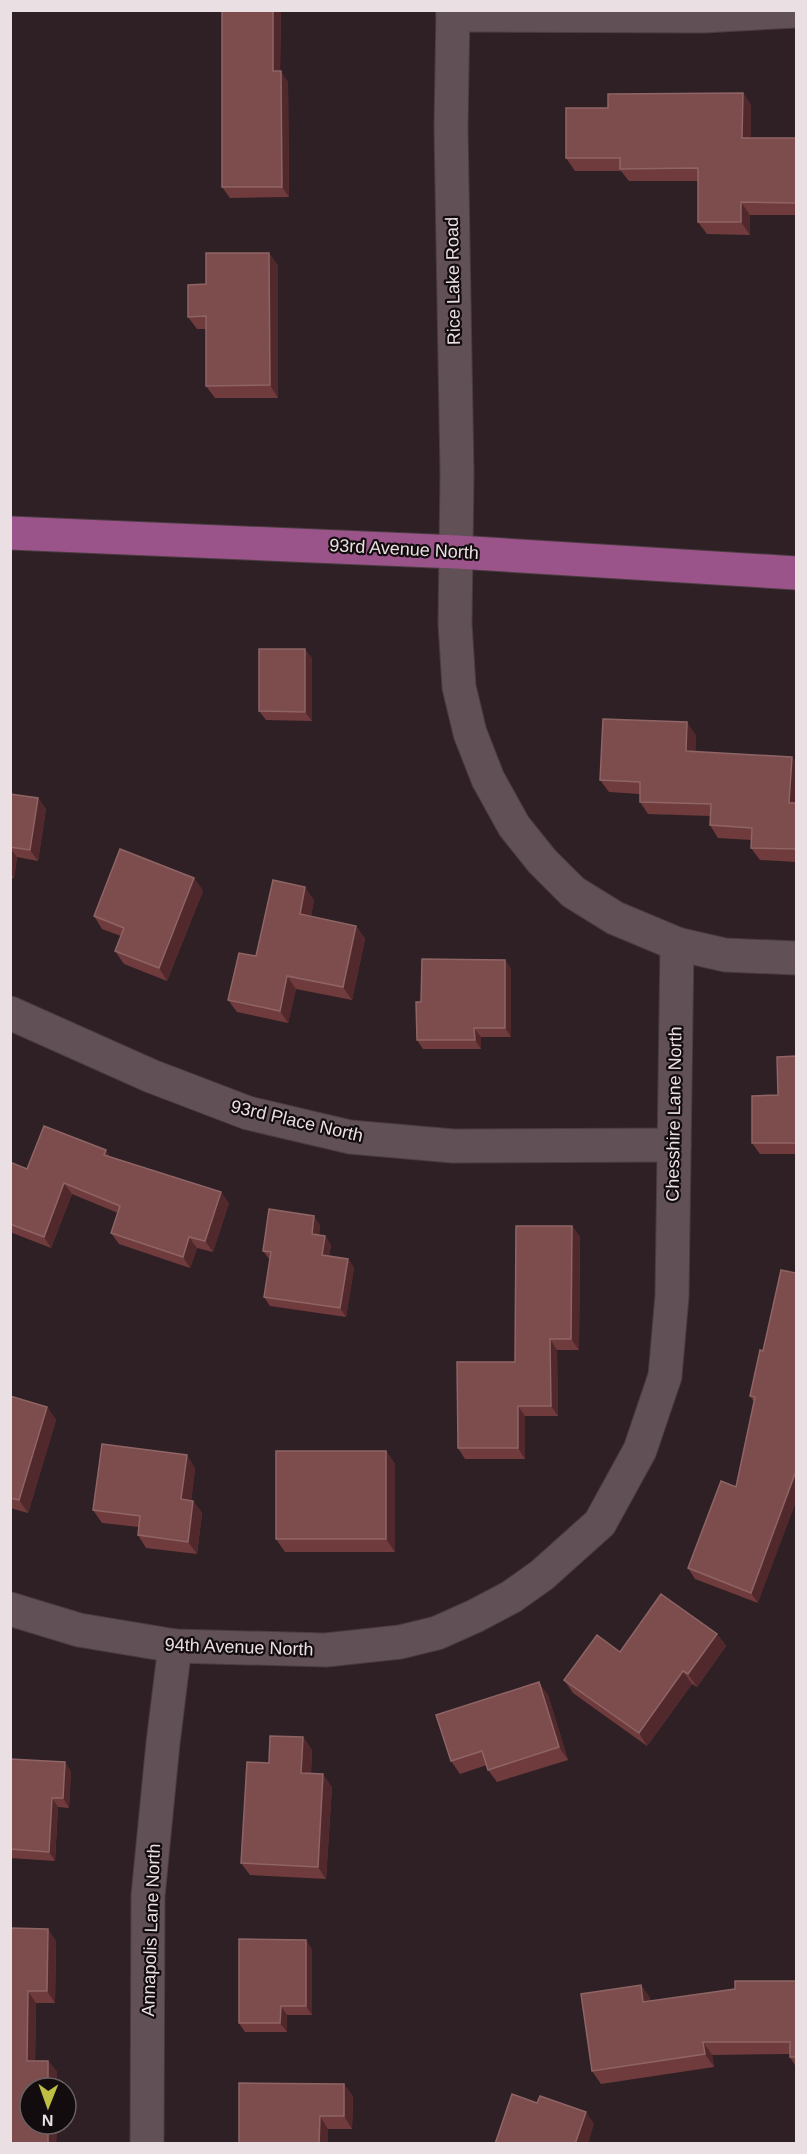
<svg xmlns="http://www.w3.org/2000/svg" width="807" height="2154" viewBox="0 0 807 2154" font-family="Helvetica,sans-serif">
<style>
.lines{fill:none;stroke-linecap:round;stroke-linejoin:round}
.minor-casing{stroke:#4a3c41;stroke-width:35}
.major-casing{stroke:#4a3c41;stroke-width:35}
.minor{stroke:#615055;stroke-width:33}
.major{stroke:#9b548a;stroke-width:33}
.wall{fill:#703b3c}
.shaded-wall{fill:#51292c}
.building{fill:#7d4d4e;stroke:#8e6465;stroke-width:1.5}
.labels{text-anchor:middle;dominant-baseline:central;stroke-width:4.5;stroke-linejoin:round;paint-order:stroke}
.street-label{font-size:18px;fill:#eadfe2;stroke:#130c0e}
</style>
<rect width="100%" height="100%" fill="#2f2025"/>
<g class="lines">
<defs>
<g id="minor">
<polyline points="453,15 703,16 796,11"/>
<polyline points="677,944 725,955 796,958"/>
<polyline points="10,1013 151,1076 248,1113 350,1137 453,1146 674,1145"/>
<polyline points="10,1609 79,1630 175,1646 326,1650 400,1642 437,1633 475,1616 511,1597 542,1575 600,1523 640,1450 665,1376 672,1296 677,944 615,918 573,892 542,861 514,826 488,779 470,733 459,687 455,624 457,474 451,127 453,10"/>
<polyline points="147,2144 148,1896 163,1743 175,1646"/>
</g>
<polyline id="major" points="10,533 457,552 796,573"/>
</defs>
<use href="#minor" class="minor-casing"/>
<use href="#major" class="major-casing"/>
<use href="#minor" class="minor"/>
<use href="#major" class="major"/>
</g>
<g class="wall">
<polygon points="281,10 280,71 288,82 289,197 230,198 222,187"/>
<polygon points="743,93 751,105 751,138 796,138 796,215 750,215 750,235 707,234 698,222 698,181 629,181 621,171 575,171 566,158 608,108"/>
<polygon points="278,265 278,398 215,398 206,386 206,329 197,329 188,317 206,284"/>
<polygon points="312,658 312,721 266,720 259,711"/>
<polygon points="696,735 695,752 792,757 796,764 796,862 760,860 751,848 752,840 718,838 710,825 710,816 648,814 640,802 640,794 609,792 600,780"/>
<polygon points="10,794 38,798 46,809 38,861 17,857 14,878 10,878"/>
<polygon points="194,878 203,891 167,981 124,964 115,951 121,936 102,929 94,916"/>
<polygon points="314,900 311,916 356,926 365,939 352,1000 296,989 288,1023 237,1012 228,1000 256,956"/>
<polygon points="505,960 511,969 511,1037 481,1037 481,1049 423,1049 417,1040 421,1002"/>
<polygon points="796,1056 796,1154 760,1154 752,1143 778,1095"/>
<polygon points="111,1158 229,1203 213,1252 197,1248 190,1268 119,1244 111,1233 118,1213 72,1194 51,1248 10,1232 10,1162 27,1169"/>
<polygon points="320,1225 319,1235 325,1236 331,1245 329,1256 348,1259 354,1268 346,1317 270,1306 264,1297 270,1260 263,1251"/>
<polygon points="572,1226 580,1237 579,1350 557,1350 558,1416 525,1416 525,1459 465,1459 458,1448 515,1362"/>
<polygon points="760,1350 758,1603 695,1579 688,1568 736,1487 754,1402 750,1396"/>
<polygon points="10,1396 47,1407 56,1420 28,1513 10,1508"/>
<polygon points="386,1451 395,1464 395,1552 285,1552 276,1539"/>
<polygon points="195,1468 191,1501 193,1501 202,1513 197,1554 146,1548 138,1535 139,1527 102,1523 93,1510"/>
<polygon points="717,1634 726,1646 697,1687 692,1684 647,1746 573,1693 564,1680 620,1652"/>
<polygon points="548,1695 568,1760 497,1782 488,1770 487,1765 460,1774 451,1761"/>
<polygon points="303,1737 312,1750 311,1774 332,1787 326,1879 250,1875 241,1863 269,1763"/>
<polygon points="10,1759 71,1771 69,1808 58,1807 55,1861 10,1858"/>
<polygon points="10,1928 56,1941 55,2003 36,2003 35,2061 48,2061 57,2072 57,2088 30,2088 30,2124 57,2124 56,2144 10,2144"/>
<polygon points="312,1949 312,2015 287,2015 287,2032 245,2032 239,2023"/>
<polygon points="796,1981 796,2067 790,2057 790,2054 712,2055 714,2067 601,2084 592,2071 641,1985 650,1998 650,2001"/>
<polygon points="353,2096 352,2129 328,2129 239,2144"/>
</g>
<g class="shaded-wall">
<polygon points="273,10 281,10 280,82 273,71"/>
<polygon points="281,71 288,82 289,197 282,187"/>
<polygon points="743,93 751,105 751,150 742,138"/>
<polygon points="741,202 750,215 750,235 741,222"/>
<polygon points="269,253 278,265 278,398 270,385"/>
<polygon points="305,649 312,658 312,721 305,712"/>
<polygon points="687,722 696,735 695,764 686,751"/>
<polygon points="792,757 796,764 796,813 789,803"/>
<polygon points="38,798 46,809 38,861 30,850"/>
<polygon points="10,848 17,857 14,878 10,874"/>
<polygon points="194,878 203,891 167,981 159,968"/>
<polygon points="305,887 314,900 309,927 300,914"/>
<polygon points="356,926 365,939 352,1000 343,987"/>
<polygon points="505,960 511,969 511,1037 505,1028"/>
<polygon points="287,976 296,989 288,1023 280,1011"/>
<polygon points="474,1028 481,1037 481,1049 475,1040"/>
<polygon points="106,1150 113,1161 104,1155"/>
<polygon points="64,1183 72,1194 51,1248 44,1237"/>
<polygon points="221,1192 229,1203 213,1252 205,1241"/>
<polygon points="314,1216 320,1225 318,1243 312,1234"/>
<polygon points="572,1226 580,1237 579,1350 571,1339"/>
<polygon points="325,1236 331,1245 328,1264 322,1255"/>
<polygon points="189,1237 197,1248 190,1268 183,1257"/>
<polygon points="348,1259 354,1268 346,1317 340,1308"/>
<polygon points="550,1339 557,1350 558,1416 551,1406"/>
<polygon points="518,1406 525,1416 525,1459 518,1448"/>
<polygon points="47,1407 56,1420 28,1513 19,1500"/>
<polygon points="386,1451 395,1464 395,1552 386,1539"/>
<polygon points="187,1455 195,1468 190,1512 181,1499"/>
<polygon points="796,1471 796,1502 758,1603 751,1593"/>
<polygon points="193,1501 202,1513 197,1554 188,1542"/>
<polygon points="717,1634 726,1646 697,1687 688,1674"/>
<polygon points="683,1671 692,1684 647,1746 639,1733"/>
<polygon points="539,1682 548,1695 568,1760 559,1747"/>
<polygon points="303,1737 312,1750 310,1786 301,1773"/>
<polygon points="65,1762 71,1771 69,1808 63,1798"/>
<polygon points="323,1774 332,1787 326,1879 318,1867"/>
<polygon points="52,1798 58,1807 55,1861 49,1852"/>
<polygon points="48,1929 56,1941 55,2003 47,1991"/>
<polygon points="306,1940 312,1949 312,2015 306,2006"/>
<polygon points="641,1985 650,1998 652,2014 643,2002"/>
<polygon points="28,1991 36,2003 35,2072 27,2061"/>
<polygon points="281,2006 287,2015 287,2032 280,2023"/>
<polygon points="703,2042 712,2055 714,2067 705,2054"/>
<polygon points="48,2061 57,2072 57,2088 48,2088"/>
<polygon points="344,2084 353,2096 352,2129 344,2116"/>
<polygon points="586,2112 594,2124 588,2144 575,2144"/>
<polygon points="320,2116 328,2129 328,2144 319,2144"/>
<polygon points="48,2124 57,2124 56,2144 48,2144"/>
</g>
<g class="building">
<polygon points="222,10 273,10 273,71 281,71 282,187 222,187"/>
<polygon points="743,93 742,138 796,138 796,203 741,202 741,222 698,222 698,168 620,169 620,158 566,158 566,108 608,108 608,94"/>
<polygon points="206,253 269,253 270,385 206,386 206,316 188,317 188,285 206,284"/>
<polygon points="259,649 305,649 305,712 259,711"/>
<polygon points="603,719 687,722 686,751 792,757 789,803 796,803 796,849 751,848 752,828 710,825 711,804 640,802 640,782 600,780"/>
<polygon points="10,794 38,798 30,850 10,847"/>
<polygon points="120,849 194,878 159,968 115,951 124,928 94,916"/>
<polygon points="273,880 305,887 300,914 356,926 343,987 287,976 280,1011 228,1000 239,953 256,956"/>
<polygon points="422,959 505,960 505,1028 474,1028 475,1040 417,1040 416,1002 421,1002"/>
<polygon points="796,1056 796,1143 752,1143 752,1096 778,1095 777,1057"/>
<polygon points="44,1126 106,1150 104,1155 221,1192 205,1241 189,1237 183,1257 111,1233 120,1206 64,1183 44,1237 10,1224 10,1162 27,1169"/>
<polygon points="269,1209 314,1216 312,1234 325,1236 322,1255 348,1259 340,1308 264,1297 271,1252 263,1251"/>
<polygon points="516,1226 572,1226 571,1339 550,1339 551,1406 518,1406 518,1448 458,1448 457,1362 515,1362"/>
<polygon points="781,1270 796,1273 796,1471 751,1593 688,1568 721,1481 736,1487 755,1397 750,1396 760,1350 763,1351"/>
<polygon points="10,1396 47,1407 19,1500 10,1498"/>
<polygon points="102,1444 187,1455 181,1499 193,1501 188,1542 138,1535 140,1516 93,1510"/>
<rect x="276" y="1451" width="110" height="88"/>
<polygon points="661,1594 717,1634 688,1674 683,1671 639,1733 564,1680 597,1635 620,1652"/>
<polygon points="539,1682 559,1747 488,1770 482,1751 451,1761 436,1715"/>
<polygon points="270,1736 303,1737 301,1773 323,1774 318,1867 241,1863 247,1762 269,1763"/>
<polygon points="10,1759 65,1762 63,1798 52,1798 49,1852 10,1849"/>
<polygon points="10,1928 48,1929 47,1991 28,1991 27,2061 48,2061 48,2088 30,2088 30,2124 48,2124 48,2144 10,2144"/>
<polygon points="239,1939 306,1940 306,2006 281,2006 280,2023 239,2023"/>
<polygon points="735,1981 796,1981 796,2057 790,2057 790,2042 703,2042 705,2054 592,2071 581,1994 641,1985 643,2002 735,1989"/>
<polygon points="239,2083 344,2084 344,2116 320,2116 319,2144 239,2144"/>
<polygon points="512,2094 537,2103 540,2096 586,2112 575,2144 495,2144"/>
</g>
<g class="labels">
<g class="street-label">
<text transform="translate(453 281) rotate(-91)">Rice Lake Road</text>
<text transform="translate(404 549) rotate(3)">93rd Avenue North</text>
<text transform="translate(674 1114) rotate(-89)">Chesshire Lane North</text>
<text transform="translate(297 1121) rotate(13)">93rd Place North</text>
<text transform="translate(239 1647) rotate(2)">94th Avenue North</text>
<text transform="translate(151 1930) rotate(-88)">Annapolis Lane North</text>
</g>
</g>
<rect width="807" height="2154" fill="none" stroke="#eadfe2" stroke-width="24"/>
<g transform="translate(48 2106) rotate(181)"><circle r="28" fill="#130c0e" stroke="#696063" stroke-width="1.5"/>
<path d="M0-4.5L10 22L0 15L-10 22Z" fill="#bebf42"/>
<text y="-9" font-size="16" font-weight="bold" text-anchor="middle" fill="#eadfe2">N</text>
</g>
</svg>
